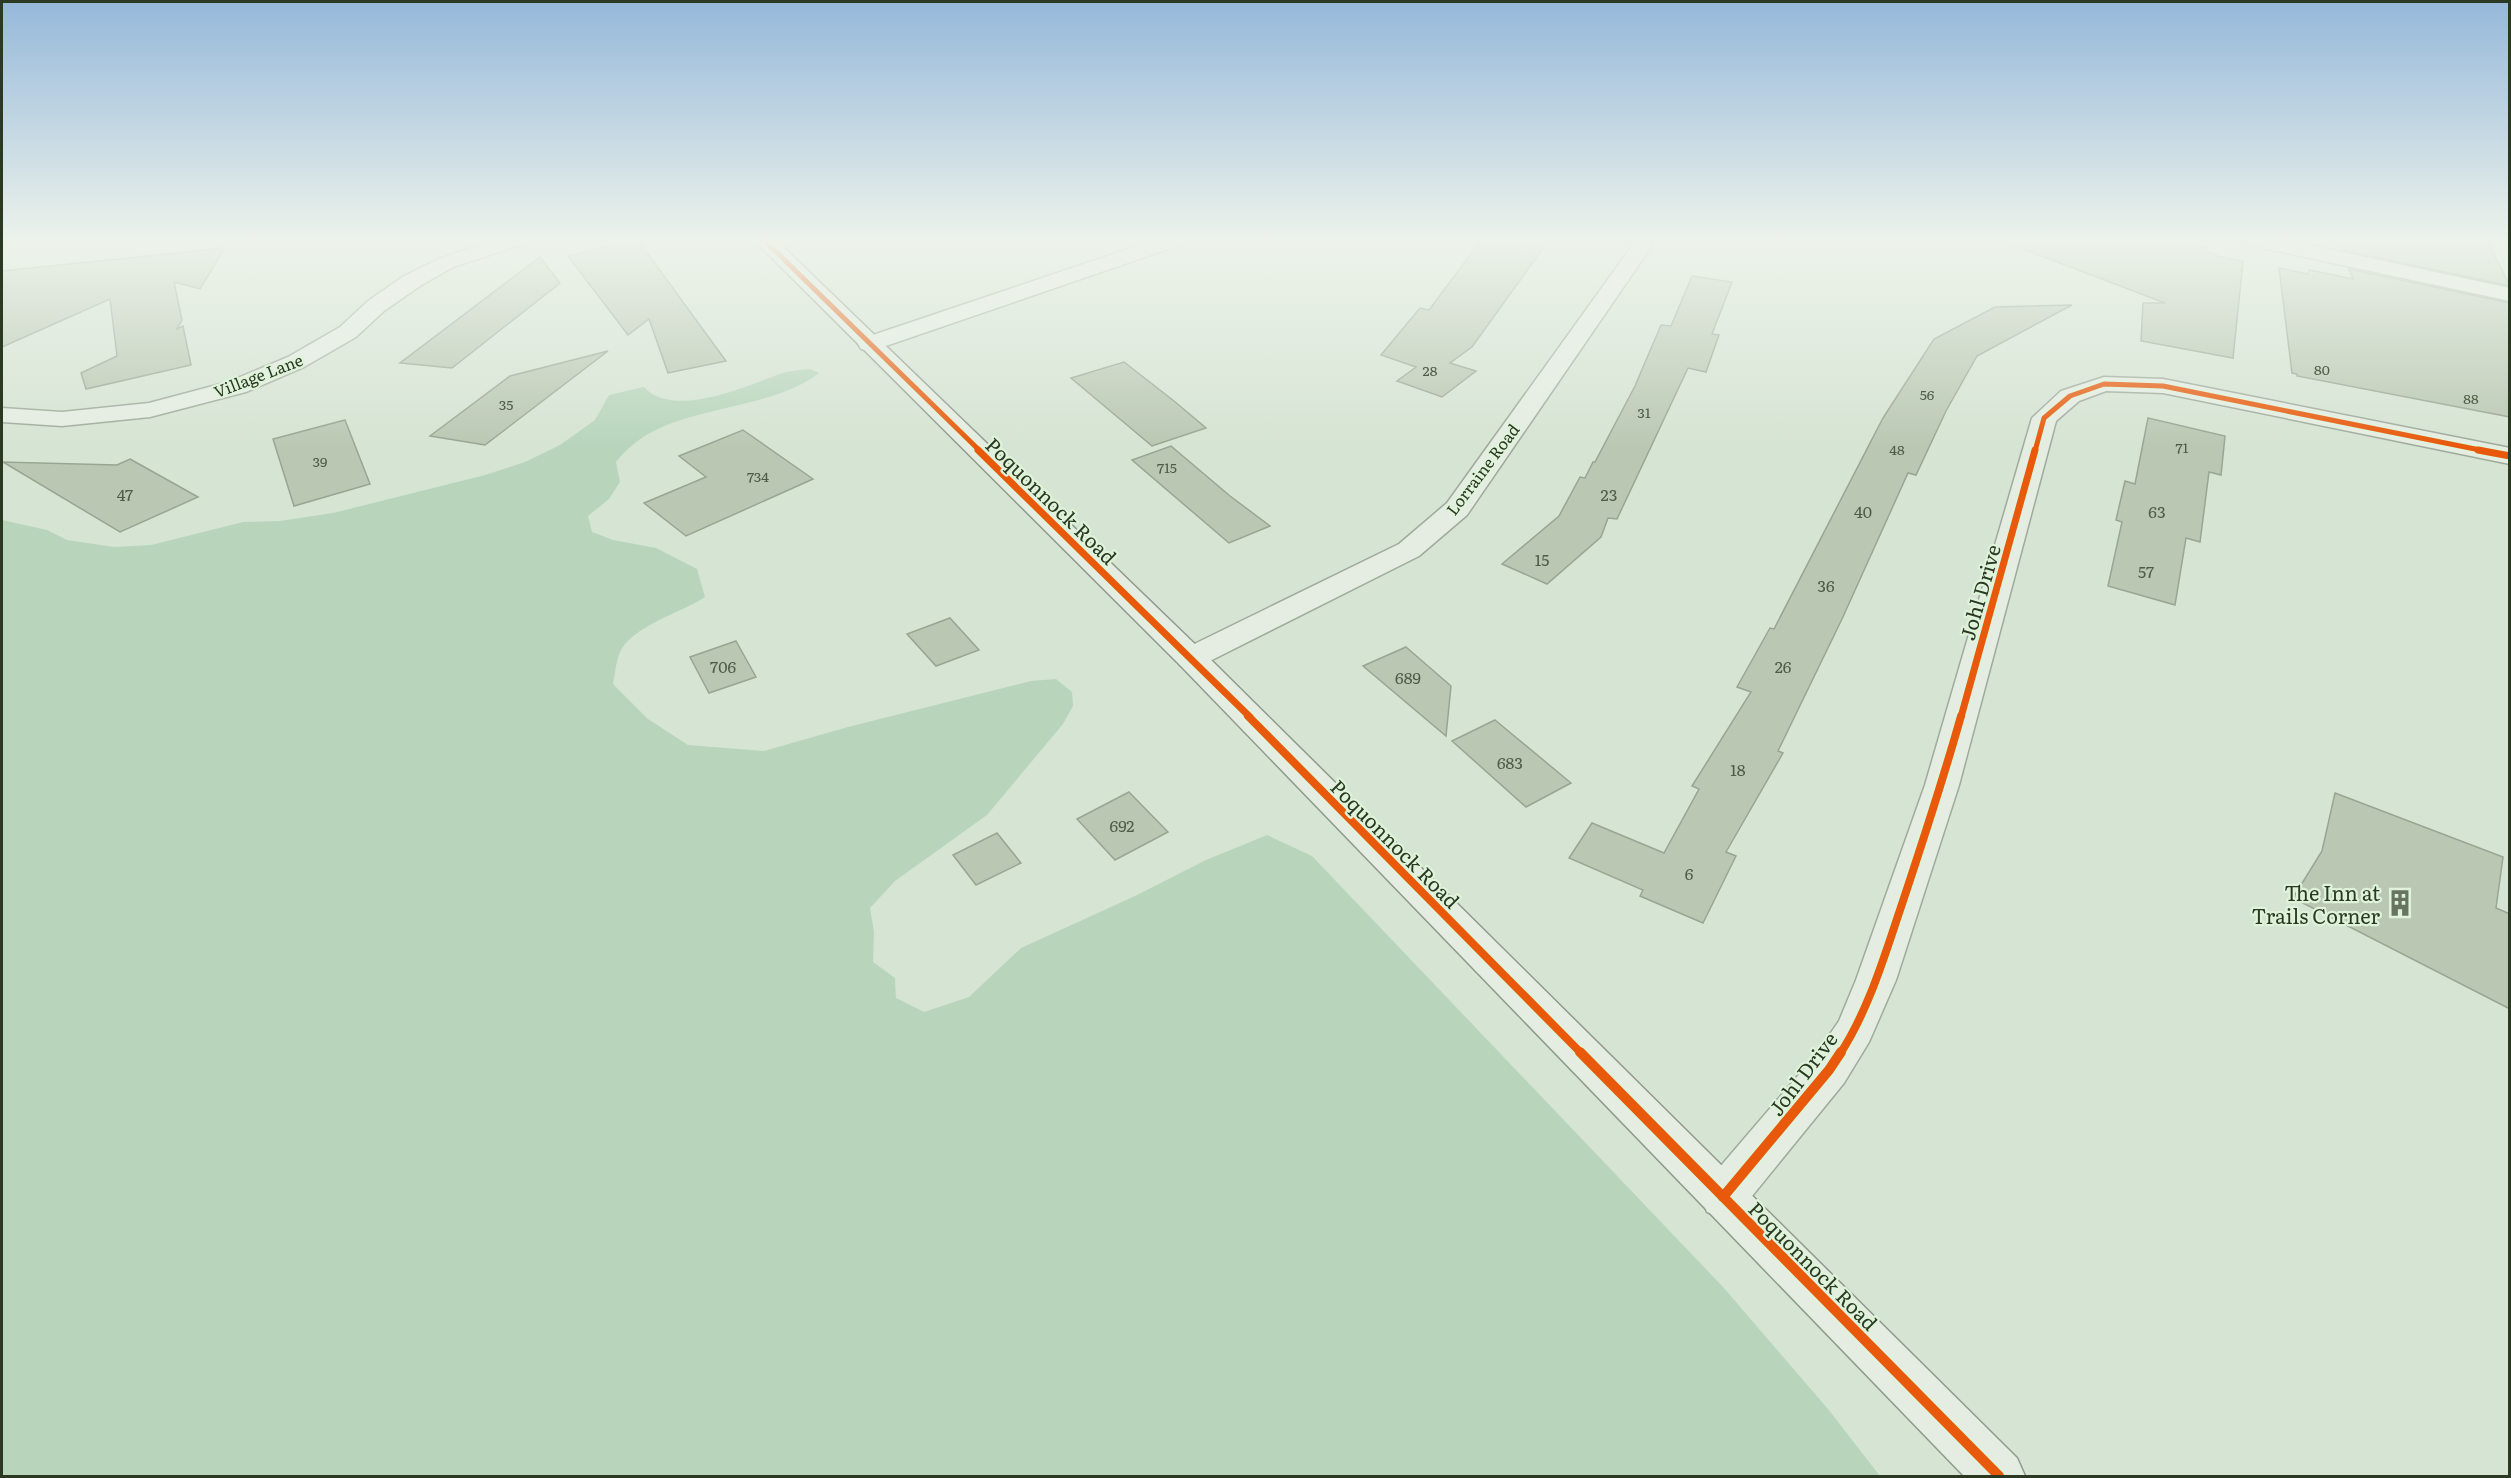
<svg xmlns="http://www.w3.org/2000/svg" width="2511" height="1478" viewBox="0 0 2511 1478" font-family="Literata,serif">
<style>
.green{fill:#b8d5bc}
.building{fill:#bac8b3;stroke:#98a592;stroke-width:1.5}
.lines{fill:none;stroke-linecap:round;stroke-linejoin:round}
.street-casing{stroke:#9faa9b;stroke-width:3}
.secondary-casing{stroke:#8f9a8a;stroke-width:3}
.street{fill:#e5ede3;fill-rule:evenodd}
.secondary{fill:#e5ede3;fill-rule:evenodd}
.cycleway-far3-casing{stroke:#def3da;stroke-width:8}
.cycleway-far2-casing{stroke:#def3da;stroke-width:10}
.cycleway-far1-casing{stroke:#def3da;stroke-width:12}
.cycleway-casing{stroke:#def3da;stroke-width:14}
.cycleway-far3{stroke:#e8590c;stroke-width:5}
.cycleway-far2{stroke:#e8590c;stroke-width:7}
.cycleway-far1{stroke:#e8590c;stroke-width:8}
.cycleway{stroke:#e8590c;stroke-width:10}
.labels{text-anchor:middle;dominant-baseline:central;stroke-width:4.5;stroke-linejoin:round;paint-order:stroke}
.far-number-label{font-size:14px;fill:#4f5d46}
.far-street-label{font-size:16px;fill:#2b3922;stroke:#def3da}
.number-label{font-size:16px;fill:#4f5d46}
.street-label{font-size:20px;fill:#2b3922;stroke:#def3da}
.poi-label{font-size:20px;fill:#2b3922;stroke:#def3da;text-anchor:end}
</style>
<rect width="100%" height="100%" fill="#d6e4d3"/>
<path class="green" d="M810 369 819 373C761 417 662 401 616 462L620 482 609 499 588 516 592 532 613 540 656 548 697 569 705 597C681 613 632 626 620 652 616 661 615 674 613 684L648 719 688 745 764 751 848 727 1031 681 1056 679 1072 692 1073 706 1063 724 987 815 895 881 870 908 874 932 873 962 895 978 896 998 924 1012 969 997 1021 948 1135 896 1206 860 1267 835 1312 856 1723 1287 1828 1409 1880 1476H2V520L47 530 67 540 114 547 151 545 243 522 280 521 333 513 485 475 525 462 560 445 595 420 609 395 644 387C672 419 744 387 777 375 787 371 799 370 810 369Z"/>
<g class="building">
<polygon points="620,239 637,239 726,361 668,373 649,319 628,335 568,256 622,243"/>
<polygon points="1482,239 1502,239 1544,247 1472,347 1450,363 1476,371 1442,397 1397,381 1416,367 1381,355 1420,308 1429,310"/>
<polygon points="2007,239 2161,239 2207,248 2206,252 2216,254 2216,256 2243,261 2233,358 2141,341 2143,303 2165,303 2007,243"/>
<polygon points="2338,239 2486,239 2510,286 2342,250"/>
<polygon points="225,248 200,289 174,282 182,320 177,329 183,326 191,365 86,389 81,373 117,356 110,299 2,347 2,271"/>
<polygon points="540,257 560,283 452,368 400,363"/>
<polygon points="2279,268 2308,274 2309,270 2353,279 2349,269 2510,303 2510,417 2297,376 2297,374 2292,373"/>
<polygon points="1692,276 1732,282 1712,334 1719,335 1706,372 1688,368 1617,519 1608,518 1601,537 1547,584 1502,564 1559,516 1580,477 1585,478 1593,462 1595,462 1635,386 1661,325 1671,326"/>
<polygon points="2072,305 1977,356 1946,411 1916,475 1908,473 1842,619 1778,751 1783,753 1726,852 1736,856 1703,923 1640,896 1643,890 1569,858 1592,823 1664,853 1699,789 1692,786 1751,692 1737,687 1770,628 1774,629 1883,418 1934,339 1995,307"/>
<polygon points="608,351 485,445 430,436 510,376"/>
<polygon points="1124,362 1174,401 1206,428 1152,446 1071,378"/>
<polygon points="2148,418 2225,436 2221,475 2209,472 2200,542 2186,538 2175,605 2108,586 2122,522 2116,520 2125,481 2135,484"/>
<polygon points="345,420 370,484 294,506 273,439"/>
<polygon points="743,430 813,479 686,536 644,503 706,477 679,456"/>
<polygon points="1171,446 1230,496 1270,526 1229,543 1132,460"/>
<polygon points="130,459 198,497 120,532 3,462 117,465"/>
<polygon points="950,618 979,650 936,666 907,634"/>
<polygon points="736,641 756,677 709,693 690,657"/>
<polygon points="1406,647 1451,686 1446,736 1363,666"/>
<polygon points="1495,720 1571,783 1526,807 1452,741"/>
<polygon points="1129,792 1168,832 1115,860 1077,819"/>
<polygon points="2335,793 2503,857 2496,908 2510,914 2510,1009 2293,898 2322,851"/>
<polygon points="997,833 1021,863 976,885 953,855"/>
</g>
<g class="lines">
<defs>
<g id="street">
<polygon points="498,239 530,239 527,243 453,267 420,286 384,311 356,337 304,367 246,392 150,417 62,426 2,422 2,408 62,412 149,403 228,382 288,357 340,327 368,301 404,276 439,259"/>
<polygon points="1158,239 1189,239 1186,243 877,349 869,351 861,349 858,344 861,339"/>
<polygon points="1633,239 1653,239 1649,250 1467,515 1419,556 1202,665 1191,668 1180,665 1176,658 1180,651 1399,544 1447,503 1629,250"/>
<polygon points="2239,239 2280,239 2510,288 2510,301 2249,245 2242,243"/>
<polygon points="2104,377 2163,379 2510,448 2510,464 2163,393 2106,391 2079,401 2056,421 1959,785 1896,980 1869,1042 1844,1083 1739,1212 1723,1218 1707,1212 1701,1197 1707,1182 1814,1057 1839,1021 1856,980 1925,785 2032,418 2061,391"/>
</g>
<polygon id="secondary" points="753,239 775,239 1202,651 2017,1458 2025,1476 1964,1476 1180,665"/>
</defs>
<use href="#street" class="street-casing"/>
<use href="#secondary" class="secondary-casing"/>
<use href="#street" class="street"/>
<use href="#secondary" class="secondary"/>
<defs>
<g id="cycleway-far3">
<polyline points="763,239 980,451"/>
<polyline points="2035,451 2044,418 2070,396 2104,384 2163,386 2485,451"/>
</g>
<g id="cycleway-far2">
<polyline points="978,450 1250,717"/>
<polyline points="2478,450 2510,456"/>
<polyline points="1961,717 2035,450"/>
</g>
<g id="cycleway-far1">
<polyline points="1248,716 1582,1054"/>
<path d="M1840 1054C1869 1009 1884 957 1901 907 1922 844 1943 780 1961 716"/>
</g>
<g id="cycleway">
<polyline points="1580,1052 1999,1476"/>
<polyline points="1723,1197 1829,1070 1841,1052"/>
</g>
</defs>
<use href="#cycleway-far3" class="cycleway-far3-casing"/>
<use href="#cycleway-far2" class="cycleway-far2-casing"/>
<use href="#cycleway-far1" class="cycleway-far1-casing"/>
<use href="#cycleway" class="cycleway-casing"/>
<use href="#cycleway-far3" class="cycleway-far3"/>
<use href="#cycleway-far2" class="cycleway-far2"/>
<use href="#cycleway-far1" class="cycleway-far1"/>
<use href="#cycleway" class="cycleway"/>
</g>
<linearGradient id="sky" x2="0" y2="1"><stop stop-color="#95b8da"/><stop offset="0.54" stop-color="#edf3eb"/><stop offset="1" stop-color="#edf3eb" stop-opacity="0"/></linearGradient>
<rect width="2511" height="446" fill="url(#sky)"/>
<defs>
<symbol id="building-bare" viewBox="-9 -9 18 18"><path d="M-4-6H4V6H1V3H-1V6H-4ZM-2.5-4.3h1.7v1.8h-1.7ZM.8-4.3h1.7v1.8H.8ZM-2.5-1h1.7V.8h-1.7ZM.8-1h1.7V.8H.8Z" fill="#677560" stroke="#def3da" stroke-width="2.5" paint-order="stroke"/></symbol>
</defs>
<g fill-rule="evenodd">
<use href="#building-bare" x="2381" y="884" width="38" height="38"/>
</g>
<g class="labels">
<g class="far-number-label">
<text x="2322" y="369">80</text>
<text x="1430" y="370">28</text>
<text x="1927" y="394">56</text>
<text x="2471" y="398">88</text>
<text x="506" y="404">35</text>
<text x="1644" y="412">31</text>
<text x="2182" y="447">71</text>
<text x="1897" y="449">48</text>
<text x="320" y="461">39</text>
<text x="1167" y="467">715</text>
<text x="758" y="476">734</text>
</g>
<g class="far-street-label">
<text transform="translate(258 375) rotate(-21)">Village Lane</text>
<text transform="translate(1482 469) rotate(-53)">Lorraine Road</text>
</g>
<g class="number-label">
<text x="125" y="494">47</text>
<text x="1609" y="494">23</text>
<text x="1863" y="511">40</text>
<text x="2157" y="511">63</text>
<text x="1542" y="559">15</text>
<text x="2146" y="571">57</text>
<text x="1826" y="585">36</text>
<text x="723" y="666">706</text>
<text x="1783" y="666">26</text>
<text x="1408" y="677">689</text>
<text x="1510" y="762">683</text>
<text x="1738" y="769">18</text>
<text x="1122" y="825">692</text>
<text x="1689" y="873">6</text>
</g>
<g class="street-label">
<text transform="translate(1052 500) rotate(44)">Poquonnock Road</text>
<text transform="translate(1979 592) rotate(-74)">Johl Drive</text>
<text transform="translate(1396 843) rotate(45)">Poquonnock Road</text>
<text transform="translate(1802 1073) rotate(-53)">Johl Drive</text>
<text transform="translate(1814 1265) rotate(45)">Poquonnock Road</text>
</g>
<g class="poi-label">
<text x="2380" y="892">The Inn at<tspan x="2380" dy="23">Trails Corner</tspan></text>
</g>
</g>
<rect width="2511" height="1478" fill="none" stroke="#2b3922" stroke-width="6"/>
</svg>
